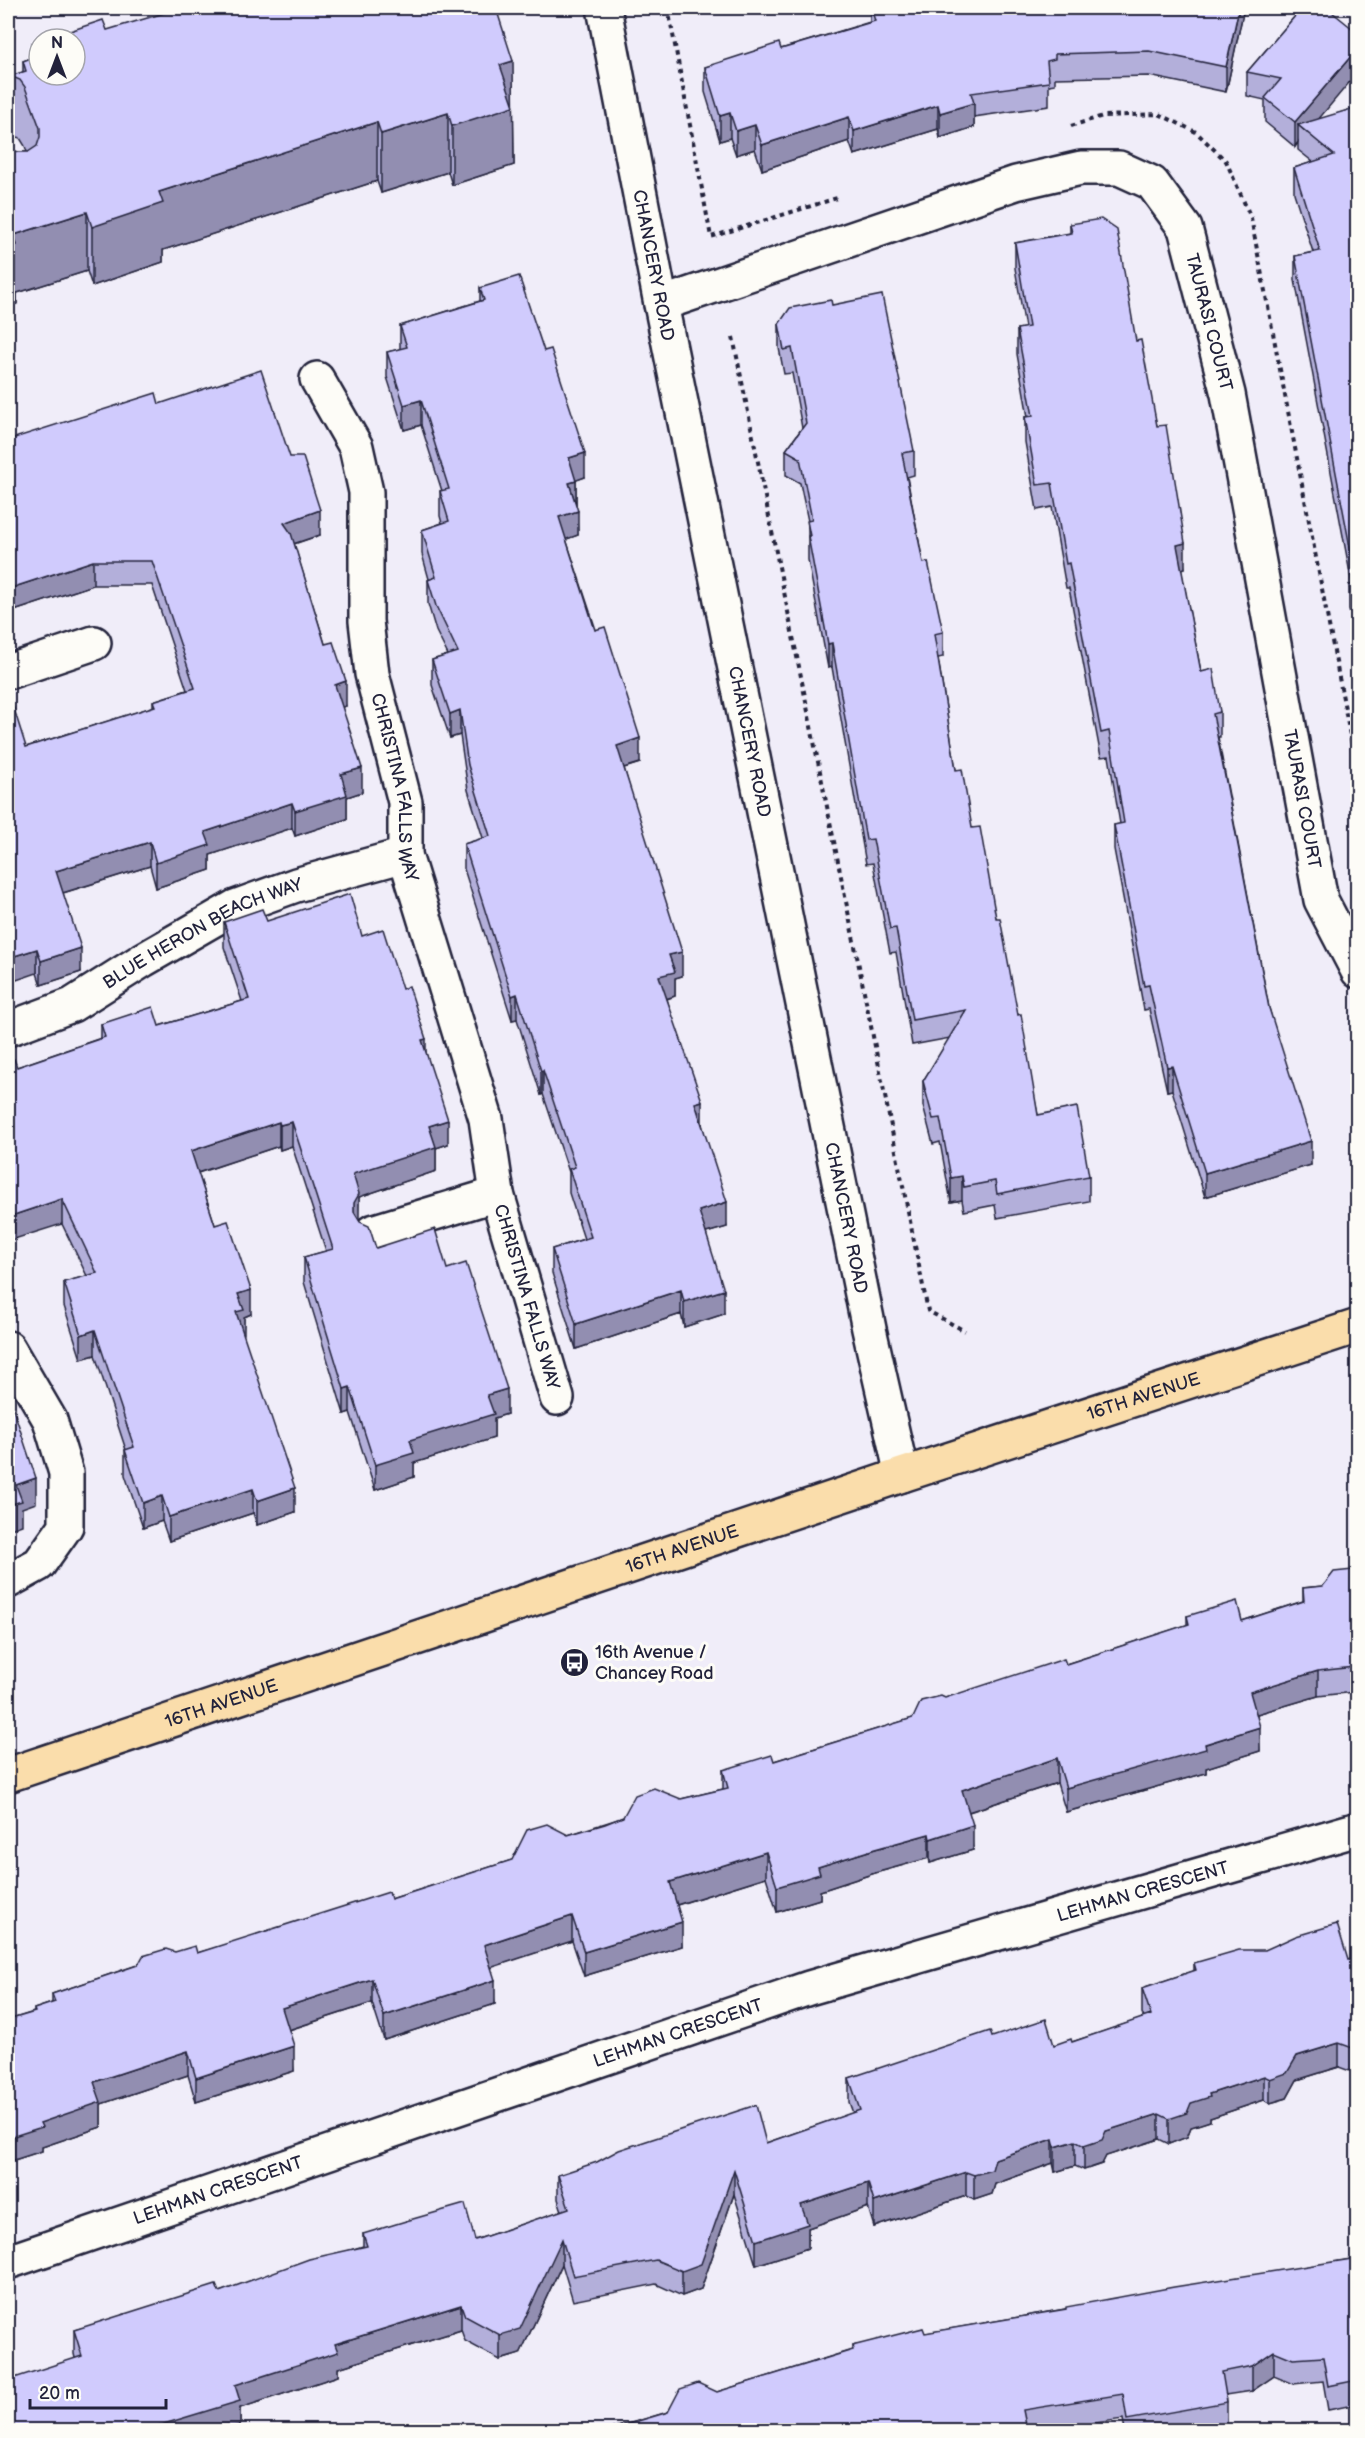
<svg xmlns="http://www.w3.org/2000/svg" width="1365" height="2438" viewBox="0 0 1365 2438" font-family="'Balsamiq Sans',sans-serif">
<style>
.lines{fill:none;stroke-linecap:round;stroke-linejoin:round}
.minor-casing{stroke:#22223b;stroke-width:38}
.major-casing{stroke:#22223b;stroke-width:38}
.path{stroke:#22223b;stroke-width:4;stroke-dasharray:4.5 4.5;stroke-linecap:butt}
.minor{stroke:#fdfcf7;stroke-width:33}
.major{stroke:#faddab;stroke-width:33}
.wall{fill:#b3afda;stroke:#22223b;stroke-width:1.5}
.shaded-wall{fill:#928eb1;stroke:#22223b;stroke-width:1.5}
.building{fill:#d0cbfd;stroke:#22223b;stroke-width:1.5}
.labels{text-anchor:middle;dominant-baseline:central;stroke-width:6;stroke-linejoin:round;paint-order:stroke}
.street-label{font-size:18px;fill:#22223b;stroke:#fdfcf7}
.poi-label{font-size:18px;fill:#22223b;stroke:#fdfcf7;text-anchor:start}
</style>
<rect width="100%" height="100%" fill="#f0edf9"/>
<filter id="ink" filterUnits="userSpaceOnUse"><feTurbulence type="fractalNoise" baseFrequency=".0167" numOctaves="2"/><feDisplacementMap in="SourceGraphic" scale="12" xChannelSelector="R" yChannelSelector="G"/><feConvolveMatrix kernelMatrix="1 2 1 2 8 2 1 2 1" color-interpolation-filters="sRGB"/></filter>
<g filter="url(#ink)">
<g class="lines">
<defs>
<g id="minor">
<path id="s1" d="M604 8 661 304 869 1329 902 1475"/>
<path id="s2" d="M661 304 1016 183 1081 168H1119L1152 183 1185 228 1228 394 1321 900 1358 971"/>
<path id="s3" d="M317 379 356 447 366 492V621L372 674 405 802V855L486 1119 497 1194 557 1398"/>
<polyline points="8,672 94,643"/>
<path id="s4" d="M8 1029 72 1005 143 960 235 907 296 885 405 855"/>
<polyline points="372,1232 497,1194"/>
<polyline points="8,1348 50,1420 66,1473 66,1526 39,1564 8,1581"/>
<path id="s5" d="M8 2262 809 1988 1358 1829"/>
</g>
<g id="major">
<path id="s6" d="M8 1775 902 1475 1358 1326"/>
</g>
</defs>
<use href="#minor" class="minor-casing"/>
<use href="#major" class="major-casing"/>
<g class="path">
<polyline points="668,8 711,237 837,198"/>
<polyline points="1071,126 1103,116 1159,114 1196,132 1226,161 1251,218 1358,777"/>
<polyline points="733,337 928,1311 965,1331"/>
</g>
<use href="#minor" class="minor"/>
<use href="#major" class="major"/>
</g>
<g class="wall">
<polygon points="870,8 1244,8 1226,92 1149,76 1055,78 1055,84 1049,85 1049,106 974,117 974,127 940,138 938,129 854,155 849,141 762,170 755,149 736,155 730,138 720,141 705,92 705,67 781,49 870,22"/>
<polygon points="1302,8 1318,120 1358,107 1357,653 1349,609 1349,585 1352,584 1295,280 1295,256 1313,252 1294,193 1294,168 1313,162 1298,150 1298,142 1295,147 1265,122 1265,100 1247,96 1247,72"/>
<polygon points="107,30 513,104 514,165 452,185 448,172 381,193 377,181 163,250 163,262 92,286 87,271 17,293 17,304 10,149 18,152 27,152 25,146 20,138 10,135 10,76 23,72 23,61 32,58 32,43"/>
<polygon points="1070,224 1136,341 1157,426 1185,568 1181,569 1201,672 1220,712 1220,737 1218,737 1269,1008 1311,1165 1205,1197 1172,1090 1167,1091 1149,1009 1144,1010 1114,849 1114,825 1120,824 1109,756 1101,757 1069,588 1066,588 1052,507 1037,510 1025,442 1025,417 1028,417 1017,354 1017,329 1025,328 1015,268 1015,243 1070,233"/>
<polygon points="480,288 585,477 576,480 576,504 578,535 566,539 640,763 624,768 682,976 675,978 675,996 667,999 702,1124 727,1227 706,1233 724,1314 684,1327 681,1314 576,1349 552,1273 552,1249 584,1239 569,1193 569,1172 543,1094 541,1095 517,1019 512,1020 464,869 464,844 483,838 468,790 460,735 450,738 432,685 432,660 448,655 436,631 428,604 428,580 429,579 422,554 422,530 442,523 440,516 440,491 442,491 421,425 404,430 387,377 387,352 400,349 400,326 480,301"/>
<polygon points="832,305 914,451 914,475 907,477 923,563 943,632 943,657 938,658 956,770 996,918 1018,1015 1038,1115 1089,1176 1089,1201 997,1218 995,1205 964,1211 962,1200 951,1202 940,1142 933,1144 923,1106 923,1081 950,1038 912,1045 896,952 890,953 873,863 866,864 832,667 828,668 808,560 808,521 800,483 786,475 786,450 802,428 792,373 784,374 779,348 779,324"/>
<polygon points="159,404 290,457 320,535 294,544 325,644 346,706 342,707 362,792 347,797 347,819 295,836 292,828 210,855 210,870 156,888 150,866 63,893 81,972 41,985 37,973 26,747 153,707 153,701 187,690 152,585 93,585 8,613 8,440"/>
<polygon points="267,921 362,936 402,989 426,1053 448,1144 436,1148 436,1171 359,1197 358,1220 376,1248 447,1269 507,1414 494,1418 494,1438 414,1463 414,1477 375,1490 350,1412 344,1414 304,1282 304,1257 326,1251 292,1146 280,1150 279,1146 198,1173 215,1225 251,1314 244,1317 243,1335 295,1512 257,1525 253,1513 169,1541 162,1521 143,1528 125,1475 125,1450 126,1450 95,1355 81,1359 64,1306 64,1282 87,1276 62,1224 17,1067 101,1038 101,1024 159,1026 242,1001 224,947 224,922"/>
<polygon points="1358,1574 1358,1677 1354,1678 1354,1692 1318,1696 1257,1714 1260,1751 1206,1768 1206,1773 1066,1812 1057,1783 969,1812 973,1850 930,1863 929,1858 875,1873 820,1891 820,1899 777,1912 766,1877 677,1905 682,1946 584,1976 572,1941 491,1967 495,2004 384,2040 372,2003 289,2030 294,2071 196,2102 188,2075 101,2104 101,2127 42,2147 42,2151 8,2162 8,2020 34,2012 34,2009 52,2003 52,1994 175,1952 197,1953 391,1899 512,1860 568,1835 681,1799 723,1789 723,1770 774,1761 913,1718 945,1698 1066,1664 1187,1625 1187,1616 1242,1621 1303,1601 1303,1588 1323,1586"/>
<polygon points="1358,1957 1358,2074 1339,2067 1297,2080 1287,2098 1270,2103 1264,2100 1210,2118 1210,2121 1191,2127 1187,2137 1169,2144 1159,2139 1106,2156 1102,2164 1084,2170 1075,2166 1055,2172 1053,2163 995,2184 992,2194 974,2200 966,2196 874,2227 868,2207 808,2228 808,2248 756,2265 734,2194 701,2289 682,2296 656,2284 573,2301 562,2264 520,2354 500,2360 465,2341 461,2330 338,2368 338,2376 240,2408 240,2425 75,2358 74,2354 74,2330 219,2292 363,2246 363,2234 475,2240 562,2211 558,2199 558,2175 766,2143 853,2113 849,2102 849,2078 992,2037 1054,2045 1072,2042 1144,2018 1142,2013 1142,1988 1194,1971 1194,1963 1348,1960"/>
<polygon points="1358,2258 1358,2404 1328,2410 1323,2381 1293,2384 1274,2376 1252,2391 1226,2395 1227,2402 1227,2426 1203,2430 1125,2430 1123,2419 1047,2430 608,2430 668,2412 717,2392 852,2350 852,2346"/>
</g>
<g class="shaded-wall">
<polygon points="1239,8 1244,8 1226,92 1226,67"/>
<polygon points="1358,48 1358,72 1307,133 1298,125 1298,142 1295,147 1295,122"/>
<polygon points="513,61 514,165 452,185 452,126 500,65"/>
<polygon points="974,103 974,127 940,138 940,113"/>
<polygon points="938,105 938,129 854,155 854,131"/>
<polygon points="448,113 448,172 381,193 381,134"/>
<polygon points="730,113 730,138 720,141 720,116"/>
<polygon points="849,117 849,141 762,170 762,145"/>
<polygon points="377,122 377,181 163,250 163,262 92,286 92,227 159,192"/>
<polygon points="755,125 755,149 736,155 736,131"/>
<polygon points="87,212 87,271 17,293 17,304 8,307 8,248 14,235"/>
<polygon points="421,400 421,425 404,430 404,405"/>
<polygon points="585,453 585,477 569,483 569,458"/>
<polygon points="576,481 576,505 569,483"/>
<polygon points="320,510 320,535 284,547 284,523"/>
<polygon points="578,511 578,535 559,542 559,517"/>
<polygon points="1185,543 1185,568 1177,570 1177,545"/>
<polygon points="93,561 93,585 8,613 8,589"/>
<polygon points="832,643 832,667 828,668 828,644"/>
<polygon points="346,681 346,706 335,709 335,685"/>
<polygon points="460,710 460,735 450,738 450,714"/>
<polygon points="640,738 640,763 617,770 617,746"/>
<polygon points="362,768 362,792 347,797 347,819 295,836 295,811 341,774"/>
<polygon points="292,803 292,828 210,855 210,870 156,888 156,863 205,832"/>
<polygon points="150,842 150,866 56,895 56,871"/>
<polygon points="81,948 81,972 41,985 41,961"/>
<polygon points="37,949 37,973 8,983 8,958"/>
<polygon points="682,952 682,976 675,978 675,996 659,1001 659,976 669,955"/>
<polygon points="517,994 517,1019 512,1020 512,996"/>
<polygon points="426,1039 426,1064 422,1040"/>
<polygon points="1172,1066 1172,1090 1167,1091 1167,1067"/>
<polygon points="543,1070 543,1094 541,1095 541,1071"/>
<polygon points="702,1101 702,1125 695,1103"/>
<polygon points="448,1120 448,1144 436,1148 436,1171 359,1197 359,1219 354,1227 353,1174 429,1126"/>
<polygon points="279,1122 279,1146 191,1175 191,1151"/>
<polygon points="292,1122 292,1146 280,1150 280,1125"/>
<polygon points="1311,1141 1311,1165 1205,1197 1205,1173"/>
<polygon points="962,1176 962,1200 951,1202 951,1178"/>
<polygon points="62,1199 62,1224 8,1241 8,1217"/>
<polygon points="727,1202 727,1227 699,1235 699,1211"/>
<polygon points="251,1290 251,1314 244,1317 244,1334 236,1337 236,1312 238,1294"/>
<polygon points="681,1290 681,1314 576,1349 576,1324"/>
<polygon points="724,1290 724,1314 684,1327 684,1302"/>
<polygon points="95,1330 95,1355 81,1359 81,1335"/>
<polygon points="350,1387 350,1412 344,1414 344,1389"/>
<polygon points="507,1389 507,1414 494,1418 494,1438 414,1463 414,1477 375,1490 375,1465 410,1440 487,1395"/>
<polygon points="36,1478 36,1503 22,1508 22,1525 8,1530 8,1505 16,1485"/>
<polygon points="295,1488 295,1512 257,1525 257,1501"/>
<polygon points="253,1489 253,1513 169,1541 169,1517"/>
<polygon points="162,1496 162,1521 143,1528 143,1503"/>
<polygon points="1318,1671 1318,1696 1250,1716 1250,1692"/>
<polygon points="1260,1727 1260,1751 1206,1768 1206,1773 1066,1812 1066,1788"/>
<polygon points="1057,1758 1057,1783 962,1814 962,1790"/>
<polygon points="973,1825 973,1850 930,1863 930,1839"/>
<polygon points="929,1834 929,1858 875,1873 820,1891 820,1899 777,1912 777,1887 818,1867 875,1849"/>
<polygon points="766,1852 766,1877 670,1907 670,1882"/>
<polygon points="572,1916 572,1941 484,1970 484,1945"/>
<polygon points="682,1922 682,1946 584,1976 584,1952"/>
<polygon points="372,1979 372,2003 282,2032 282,2008"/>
<polygon points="495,1980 495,2004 384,2040 384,2016"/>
<polygon points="1339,2043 1339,2067 1297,2080 1287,2098 1270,2103 1270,2079 1297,2056"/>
<polygon points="294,2046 294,2071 196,2102 196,2078"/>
<polygon points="188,2051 188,2075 101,2104 101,2127 42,2147 42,2151 8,2162 8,2138 40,2123 94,2082"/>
<polygon points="1264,2076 1264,2100 1210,2118 1210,2121 1191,2127 1187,2137 1169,2144 1169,2119 1191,2103 1209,2094"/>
<polygon points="1159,2114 1159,2139 1106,2156 1102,2164 1084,2170 1084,2146 1106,2131"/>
<polygon points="1053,2139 1053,2163 995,2184 992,2194 974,2200 974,2175 995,2159"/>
<polygon points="1075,2141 1075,2166 1055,2172 1055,2147"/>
<polygon points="734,2170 734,2194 701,2289 682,2296 682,2271"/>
<polygon points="966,2172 966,2196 874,2227 874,2202"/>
<polygon points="868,2183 868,2207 808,2228 808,2248 756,2265 756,2241 801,2205"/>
<polygon points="562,2239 562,2264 520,2354 500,2360 500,2335"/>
<polygon points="461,2305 461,2330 338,2368 338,2376 240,2408 240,2425 223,2430 144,2430 235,2385 335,2344"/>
<polygon points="1274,2351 1274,2376 1252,2391 1252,2366"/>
<polygon points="916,2427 916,2430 905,2430"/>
</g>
<g class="building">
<polygon points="181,8 496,8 513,61 500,65 514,106 452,126 448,113 381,134 377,122 159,192 163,203 92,227 87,212 14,235 17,245 8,248 8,145 10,149 18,152 28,152 37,146 40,137 40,128 25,87 20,80 10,76 26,71 23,61 36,56 32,43 39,41 39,75 75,75 75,39 46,39 103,20 107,30"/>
<polygon points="871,8 1239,8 1226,67 1149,51 1055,54 1055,59 1047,61 1049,82 971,93 974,103 940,113 938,105 854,131 849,117 762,145 755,125 736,131 730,113 720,116 705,67 779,43 781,49 875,21"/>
<polygon points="1302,8 1327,8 1358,33 1358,48 1295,122 1265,98 1281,79 1247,72"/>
<polygon points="1358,107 1358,629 1357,629 1349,585 1357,584 1295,256 1320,251 1294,168 1334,155 1298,125"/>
<polygon points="1101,219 1117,230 1136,341 1141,340 1157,426 1166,425 1185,543 1177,545 1201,672 1213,669 1220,712 1213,714 1269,1008 1311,1141 1205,1173 1172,1066 1167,1067 1149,985 1144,986 1114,825 1124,823 1109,731 1101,733 1069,563 1066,564 1052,483 1037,485 1025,417 1033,416 1017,329 1029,327 1015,243 1072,233 1070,224"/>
<polygon points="519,276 544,351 551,349 585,453 569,458 576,481 569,483 578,511 559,517 595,630 605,627 640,738 617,746 682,952 669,955 675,972 659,976 702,1101 695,1103 727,1202 699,1211 724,1290 684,1302 681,1290 576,1324 552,1249 591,1237 569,1169 575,1167 543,1070 541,1071 517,994 512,996 464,844 490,836 468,765 460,710 450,714 432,660 458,652 436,606 428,580 436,577 422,530 449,521 440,491 449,489 421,400 404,405 387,352 407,347 400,326 484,300 480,288"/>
<polygon points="882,295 914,451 902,453 923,563 928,562 943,632 934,634 956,770 962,769 972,828 980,827 996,918 1000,918 1018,1015 1021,1014 1038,1115 1077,1107 1089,1176 997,1194 995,1181 964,1187 962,1176 951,1178 940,1118 933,1119 923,1081 966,1010 912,1020 896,928 890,929 873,839 866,840 832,643 828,644 808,536 810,536 807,521 812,520 800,458 786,450 806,423 792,348 784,350 779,324 790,308 831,300 832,305"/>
<polygon points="261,370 290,457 303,457 320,510 284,523 291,533 325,644 333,642 346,681 335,685 362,768 341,774 347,795 295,811 292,803 205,832 210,845 156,863 150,842 56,871 81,948 41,961 37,949 8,958 8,690 26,747 155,706 153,701 195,688 152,561 93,561 8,589 8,440 156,393 159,404"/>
<polygon points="350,894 362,936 383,929 402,989 409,986 426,1039 422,1040 448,1120 429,1126 436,1147 353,1174 359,1194 354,1203 354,1212 360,1222 369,1226 376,1248 435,1229 447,1269 466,1263 507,1389 487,1395 494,1414 410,1440 414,1453 375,1465 350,1387 344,1389 304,1257 333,1249 292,1122 280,1125 279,1122 191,1151 215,1225 228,1221 251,1290 238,1294 244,1310 236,1312 295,1488 257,1501 253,1489 169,1517 162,1496 143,1503 125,1450 134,1447 95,1330 81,1335 64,1282 97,1273 62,1199 8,1217 8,1061 14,1059 17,1067 105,1037 101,1024 153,1007 159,1026 249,999 224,922 262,909 267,921"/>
<polygon points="8,1393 36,1478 16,1485 22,1501 8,1505"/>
<polygon points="1353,1570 1358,1574 1358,1653 1353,1654 1354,1667 1318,1671 1250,1692 1260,1727 1205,1744 1206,1749 1066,1788 1057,1758 962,1790 973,1825 930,1839 929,1834 875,1849 818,1867 820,1874 777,1887 766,1852 670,1882 682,1922 584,1952 572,1916 484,1945 495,1980 384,2016 372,1979 282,2008 294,2046 196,2078 188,2051 94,2082 101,2102 40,2123 42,2127 8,2138 8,2020 35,2012 34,2009 55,2002 52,1994 138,1965 143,1956 166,1949 175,1952 195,1946 197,1953 389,1892 391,1899 512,1860 527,1830 547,1824 568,1835 605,1824 623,1817 635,1795 654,1788 681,1799 728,1788 723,1770 772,1755 774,1761 913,1718 921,1701 941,1696 945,1698 1064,1659 1066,1664 1189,1624 1187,1616 1237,1601 1242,1621 1304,1601 1303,1588 1323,1586 1334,1572"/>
<polygon points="1337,1924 1348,1960 1358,1957 1358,2050 1339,2043 1297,2056 1287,2073 1270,2079 1264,2076 1209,2094 1210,2097 1191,2103 1187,2113 1169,2119 1159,2114 1106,2131 1102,2140 1084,2146 1075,2141 1055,2147 1053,2139 995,2159 992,2170 974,2175 966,2172 874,2202 868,2183 801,2205 808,2224 756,2241 734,2170 701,2264 682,2271 656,2260 573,2276 562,2239 520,2329 500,2335 465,2316 461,2305 335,2344 338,2352 235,2385 240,2401 144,2430 8,2430 8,2380 82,2356 74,2330 216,2285 219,2292 309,2259 367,2246 363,2234 406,2221 465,2204 475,2240 569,2208 558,2175 597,2162 619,2150 756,2105 766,2143 860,2110 849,2078 990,2031 992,2037 1046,2019 1054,2045 1071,2039 1072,2042 1151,2015 1142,1988 1196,1970 1194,1963 1239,1950 1265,1950 1296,1936"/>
<polygon points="1358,2258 1358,2380 1328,2386 1323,2357 1293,2359 1274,2351 1252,2366 1222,2372 1227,2402 1127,2420 1123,2394 1023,2410 1027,2430 917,2430 916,2427 905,2430 608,2430 668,2412 680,2389 698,2383 717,2392 853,2350 852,2346 923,2328 925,2333 1066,2309 1066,2307 1174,2287"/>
</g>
</g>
<defs>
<symbol id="bus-disc" viewBox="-11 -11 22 22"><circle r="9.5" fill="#22223b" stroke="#fdfcf7"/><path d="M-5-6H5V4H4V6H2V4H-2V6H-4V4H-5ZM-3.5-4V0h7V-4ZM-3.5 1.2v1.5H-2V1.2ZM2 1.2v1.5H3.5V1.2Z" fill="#fff"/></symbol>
</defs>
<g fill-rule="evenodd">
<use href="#bus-disc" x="558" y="1646" width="33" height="33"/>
</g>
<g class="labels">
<g class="street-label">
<text stroke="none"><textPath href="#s1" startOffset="262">CHANCERY ROAD</textPath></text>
<text stroke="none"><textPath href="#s2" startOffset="669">TAURASI COURT</textPath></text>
<text stroke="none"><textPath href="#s1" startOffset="748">CHANCERY ROAD</textPath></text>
<text stroke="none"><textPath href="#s3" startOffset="423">CHRISTINA FALLS WAY</textPath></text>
<text stroke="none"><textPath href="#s2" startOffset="1155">TAURASI COURT</textPath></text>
<text stroke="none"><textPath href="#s4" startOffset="218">BLUE HERON BEACH WAY</textPath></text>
<text stroke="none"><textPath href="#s1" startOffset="1234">CHANCERY ROAD</textPath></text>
<text stroke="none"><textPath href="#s3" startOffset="951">CHRISTINA FALLS WAY</textPath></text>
<text stroke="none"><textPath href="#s6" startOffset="1197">16TH AVENUE</textPath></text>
<text stroke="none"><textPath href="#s6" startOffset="711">16TH AVENUE</textPath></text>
<text stroke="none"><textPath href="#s6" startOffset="225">16TH AVENUE</textPath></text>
<text stroke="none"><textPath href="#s5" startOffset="1194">LEHMAN CRESCENT</textPath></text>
<text stroke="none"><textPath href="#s5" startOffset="708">LEHMAN CRESCENT</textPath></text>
<text stroke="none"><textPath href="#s5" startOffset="222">LEHMAN CRESCENT</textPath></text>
</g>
<g class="poi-label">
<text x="595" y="1652">16th Avenue /<tspan x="595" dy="21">Chancey Road</tspan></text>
</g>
</g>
<rect width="1365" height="2438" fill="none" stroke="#fdfcf7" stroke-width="30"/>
<rect x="15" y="15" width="1335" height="2408" fill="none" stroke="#22223b" stroke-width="2" filter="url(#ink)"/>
<g transform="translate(57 57)"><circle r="28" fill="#fdfcf7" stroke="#a5a5ac" stroke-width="1.5"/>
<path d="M0-4.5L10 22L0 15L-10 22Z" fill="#22223b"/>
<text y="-9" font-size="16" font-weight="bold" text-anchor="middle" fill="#22223b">N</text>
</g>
<path d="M30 2399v9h136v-9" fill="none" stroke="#22223b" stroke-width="3"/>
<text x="39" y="2399" font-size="18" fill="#22223b" stroke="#fdfcf7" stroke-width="4.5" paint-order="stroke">20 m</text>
</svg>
